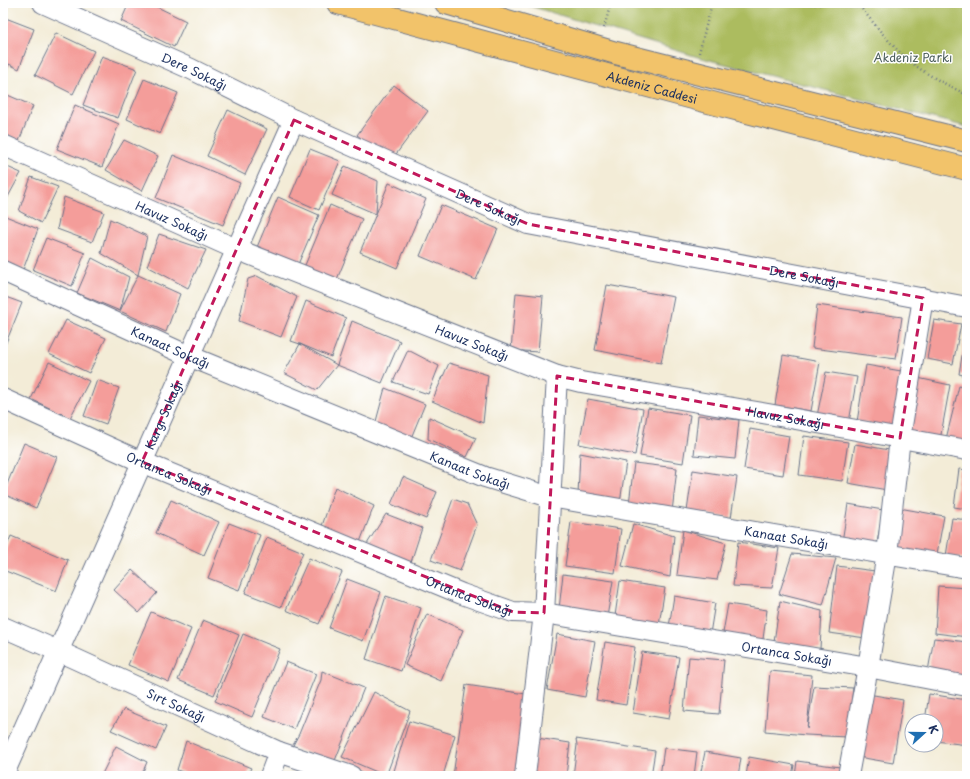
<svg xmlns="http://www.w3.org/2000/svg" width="970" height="779" viewBox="0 0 970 779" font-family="'Playpen Sans',sans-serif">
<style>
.green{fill:#acbc5f;stroke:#64765e}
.building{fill:#f49d9a}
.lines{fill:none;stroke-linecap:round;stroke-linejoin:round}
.minor-casing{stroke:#677188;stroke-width:22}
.major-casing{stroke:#677188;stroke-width:24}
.path{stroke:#677188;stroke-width:2.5;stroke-dasharray:1 3;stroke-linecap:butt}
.minor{stroke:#fff;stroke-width:20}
.major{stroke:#f2c36a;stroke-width:22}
.marked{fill:none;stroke:#c2185b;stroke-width:3;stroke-dasharray:8 5;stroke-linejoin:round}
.labels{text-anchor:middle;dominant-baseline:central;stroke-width:3;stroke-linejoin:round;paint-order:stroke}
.park-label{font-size:12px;fill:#4e605e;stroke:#fff}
.street-label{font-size:12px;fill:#1b2f5e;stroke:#fff}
</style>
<rect width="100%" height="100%" fill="#fff"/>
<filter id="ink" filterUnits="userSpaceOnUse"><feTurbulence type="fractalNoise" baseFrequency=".025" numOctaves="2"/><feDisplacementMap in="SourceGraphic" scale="8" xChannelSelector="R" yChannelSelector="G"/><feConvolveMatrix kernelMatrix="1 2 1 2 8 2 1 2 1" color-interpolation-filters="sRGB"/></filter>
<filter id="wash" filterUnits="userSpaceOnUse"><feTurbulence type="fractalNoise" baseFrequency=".012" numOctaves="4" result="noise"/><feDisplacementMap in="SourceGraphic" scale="16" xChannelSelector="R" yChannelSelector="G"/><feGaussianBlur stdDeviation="0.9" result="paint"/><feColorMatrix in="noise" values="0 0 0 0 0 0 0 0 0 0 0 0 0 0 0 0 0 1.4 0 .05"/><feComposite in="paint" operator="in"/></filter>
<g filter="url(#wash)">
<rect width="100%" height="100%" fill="#f3ecd7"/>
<polygon class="green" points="520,3 967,3 967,127 698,57"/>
<g id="blocks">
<g class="building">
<polygon points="129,3 149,3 186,21 174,47 121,21"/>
<polygon points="3,17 34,29 19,69 9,64 6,73 3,72"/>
<polygon points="56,33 94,51 73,94 35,75"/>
<polygon points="102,56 137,69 118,118 83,105"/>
<polygon points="144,79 178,93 160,134 127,119"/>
<polygon points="394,85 428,111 391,161 357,135"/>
<polygon points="3,93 33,106 19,141 3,133"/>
<polygon points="75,105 119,124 102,167 57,149"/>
<polygon points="228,110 267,129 245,175 207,156"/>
<polygon points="124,140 158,156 142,191 106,170"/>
<polygon points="310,149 340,161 319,210 290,197"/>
<polygon points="173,155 240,183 223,225 156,198"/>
<polygon points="3,165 21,173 3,206"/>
<polygon points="345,166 378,181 376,214 332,195"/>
<polygon points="31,177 58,187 41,223 19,211"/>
<polygon points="389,183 426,199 397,268 360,252"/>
<polygon points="64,197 104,212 92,242 57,229"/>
<polygon points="278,197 319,215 296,269 255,252"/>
<polygon points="330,205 362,219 335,284 303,270"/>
<polygon points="441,205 498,229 476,280 420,256"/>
<polygon points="3,215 38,229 23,270 3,263"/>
<polygon points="110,219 147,236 138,275 180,294 166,332 120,311 138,275 101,253"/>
<polygon points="159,234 206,250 188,288 147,266"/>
<polygon points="46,238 85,253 72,286 33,270"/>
<polygon points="92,258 129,277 120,311 77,293"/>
<polygon points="257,276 297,297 281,337 239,321 248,279"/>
<polygon points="607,285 674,297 661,363 595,350"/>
<polygon points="516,293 543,296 538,352 511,350"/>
<polygon points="3,296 22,303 3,350"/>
<polygon points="306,301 346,318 331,357 300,344 337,365 352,321 400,341 382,383 337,365 317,390 284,373 300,344 291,341"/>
<polygon points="817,305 902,317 896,359 812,348"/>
<polygon points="66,320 106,338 89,373 49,354"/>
<polygon points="934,320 961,324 953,364 927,359"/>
<polygon points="966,332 967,332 967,376 959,374"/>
<polygon points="408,350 439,366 428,394 393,382"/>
<polygon points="783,355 820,362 811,411 775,405"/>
<polygon points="49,362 89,381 70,418 31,399"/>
<polygon points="449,363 488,375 483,423 432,401"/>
<polygon points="866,365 907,372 898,428 857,422"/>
<polygon points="826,372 857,377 849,422 817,416"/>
<polygon points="913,377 950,385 940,440 902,434"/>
<polygon points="97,380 119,388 106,424 84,416"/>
<polygon points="959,386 967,388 967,442 946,439"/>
<polygon points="385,388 425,404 411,438 375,425"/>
<polygon points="588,399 643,409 635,455 579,444"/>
<polygon points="648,408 690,415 683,463 640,456"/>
<polygon points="698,415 739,420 735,459 694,455"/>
<polygon points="429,417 476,438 467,457 428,439"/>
<polygon points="750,429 789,436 783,475 744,469"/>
<polygon points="804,436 848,442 842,481 799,475"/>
<polygon points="24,443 57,457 36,508 3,494"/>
<polygon points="855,444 895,451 887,490 848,483"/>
<polygon points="580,453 626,462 620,503 578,495"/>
<polygon points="634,463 677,468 672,512 629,504"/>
<polygon points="959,469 967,470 967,509 954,507"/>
<polygon points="693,470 737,477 731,518 687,511"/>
<polygon points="403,477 437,492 426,519 391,504"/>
<polygon points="335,487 374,506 360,542 322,526"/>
<polygon points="453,499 467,504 477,525 460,571 431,560"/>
<polygon points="171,500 219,522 204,555 156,533"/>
<polygon points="848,504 883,510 876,548 842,542"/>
<polygon points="899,508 944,516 936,559 891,551"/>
<polygon points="386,514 422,528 411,562 367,544"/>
<polygon points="952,518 967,520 967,559 946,556"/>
<polygon points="571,522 621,529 615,573 565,566"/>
<polygon points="229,523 260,535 239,590 208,578"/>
<polygon points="633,524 674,536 670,577 622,566"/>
<polygon points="683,530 726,543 717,580 677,575"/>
<polygon points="11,536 68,560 56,591 3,570 3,555"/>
<polygon points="267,537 303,552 281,607 245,593"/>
<polygon points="738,542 779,548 772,588 733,586"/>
<polygon points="792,554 836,558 823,605 779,594"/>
<polygon points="309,558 342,572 319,624 286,610"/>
<polygon points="837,566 875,571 866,638 829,633"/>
<polygon points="132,570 157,593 139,613 114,590"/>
<polygon points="563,574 613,581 607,617 559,609"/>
<polygon points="347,579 381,592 363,641 329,628"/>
<polygon points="620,581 665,588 658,630 614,623"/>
<polygon points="938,586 967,588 967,637 935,633"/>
<polygon points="386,596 421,608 401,671 366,659"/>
<polygon points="674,596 715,603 709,640 668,633"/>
<polygon points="780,601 822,611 820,649 774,642"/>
<polygon points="728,604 767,610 762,646 723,633"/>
<polygon points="151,612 191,629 169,682 128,665"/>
<polygon points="427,614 463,630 441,681 405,665"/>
<polygon points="203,620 239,635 214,695 178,680"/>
<polygon points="243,634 280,649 252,717 215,701"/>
<polygon points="557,634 595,641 585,697 547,690"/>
<polygon points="934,638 967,642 967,669 965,677 928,671"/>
<polygon points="605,642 635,647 626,705 596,700"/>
<polygon points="642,652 679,657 669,719 633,713"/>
<polygon points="689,657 724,660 719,714 684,711"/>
<polygon points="286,662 316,674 294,729 264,717"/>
<polygon points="322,671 364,688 334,763 292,747 299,734 321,680"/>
<polygon points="770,671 812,675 807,729 814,686 853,688 847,737 806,735 765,731"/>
<polygon points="466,685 533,695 522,776 453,776"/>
<polygon points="374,692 410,711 386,776 342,757"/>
<polygon points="868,694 903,700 893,763 858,757"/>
<polygon points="929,694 967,700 967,745 936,741 936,721 925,721"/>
<polygon points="124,709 166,727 156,750 111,730"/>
<polygon points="409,721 455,735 443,776 413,776 394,771"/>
<polygon points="537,738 570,743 566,776 532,776"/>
<polygon points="576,739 655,751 651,776 573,776 577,745"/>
<polygon points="186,741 251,768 247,776 193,776 177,770"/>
<polygon points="116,746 147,762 141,776 101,776"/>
<polygon points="664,748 697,752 694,776 660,776"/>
<polygon points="705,752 741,758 738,776 700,776"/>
<polygon points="749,757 794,765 792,776 746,776"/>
<polygon points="797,761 840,767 838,776 795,776"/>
</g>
</g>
</g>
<g filter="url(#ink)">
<use href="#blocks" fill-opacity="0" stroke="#677188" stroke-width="1"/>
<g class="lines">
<defs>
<g id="minor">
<path id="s1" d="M43 3 191 69 294 120 528 224 967 307"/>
<path id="s2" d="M3 145 236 249 557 376 581 382 768 414 967 450"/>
<path id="s3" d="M3 271 189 356 485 477 550 497 967 568"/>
<path id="s4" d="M3 399 142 462 462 594 513 612 544 613 868 667 967 686"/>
<path id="s5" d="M3 627 58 651 279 752 351 776"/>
<path id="s6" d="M3 776 294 120"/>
<polyline points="270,776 279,752"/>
<polyline points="525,776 544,613 557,376"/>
<polyline points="848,776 868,667 887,554 900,438 923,298"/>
</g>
<g id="major">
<path id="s7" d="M338 3 689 97 967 169"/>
<polyline points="446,3 616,53 967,141"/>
</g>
</defs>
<use href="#minor" class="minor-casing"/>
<use href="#major" class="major-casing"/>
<g class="path">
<polyline points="799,3 818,5 825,3"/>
<path d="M857 3C873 22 888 42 906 58 924 74 946 84 967 95"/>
<polyline points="604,28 610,6 610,3"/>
<polyline points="699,53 712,3"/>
</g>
<use href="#minor" class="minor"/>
<use href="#major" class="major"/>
</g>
</g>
<path class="marked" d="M294 120 528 224 923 298 900 438 557 376 544 613 513 612 142 462Z"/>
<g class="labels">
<g class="park-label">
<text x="913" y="57">Akdeniz Parkı</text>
</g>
<g class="street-label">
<text stroke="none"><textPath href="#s1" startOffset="166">Dere Sokağı</textPath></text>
<text stroke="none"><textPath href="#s7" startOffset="325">Akdeniz Caddesi</textPath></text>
<text stroke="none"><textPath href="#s1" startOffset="490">Dere Sokağı</textPath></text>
<text stroke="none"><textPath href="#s2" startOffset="185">Havuz Sokağı</textPath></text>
<text stroke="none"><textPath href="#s1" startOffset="814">Dere Sokağı</textPath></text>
<text stroke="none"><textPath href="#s2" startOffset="509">Havuz Sokağı</textPath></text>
<text stroke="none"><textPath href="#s3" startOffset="184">Kanaat Sokağı</textPath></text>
<text stroke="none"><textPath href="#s6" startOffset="395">Kargı Sokağı</textPath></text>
<text stroke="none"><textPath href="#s2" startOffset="833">Havuz Sokağı</textPath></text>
<text stroke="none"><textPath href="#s3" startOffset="508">Kanaat Sokağı</textPath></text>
<text stroke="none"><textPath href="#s4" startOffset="182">Ortanca Sokağı</textPath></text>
<text stroke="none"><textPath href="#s3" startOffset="832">Kanaat Sokağı</textPath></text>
<text stroke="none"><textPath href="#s4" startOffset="506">Ortanca Sokağı</textPath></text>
<text stroke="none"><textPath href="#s4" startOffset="830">Ortanca Sokağı</textPath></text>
<text stroke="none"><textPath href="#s5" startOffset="190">Sırt Sokağı</textPath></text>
</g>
</g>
<rect width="970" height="779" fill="none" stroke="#fff" stroke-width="16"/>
<g transform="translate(924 733) rotate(69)"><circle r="19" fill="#ffffff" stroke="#a4acbf"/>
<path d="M0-3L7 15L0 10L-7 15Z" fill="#1f6fb2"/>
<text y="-6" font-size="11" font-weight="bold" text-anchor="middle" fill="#1b2f5e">K</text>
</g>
</svg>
